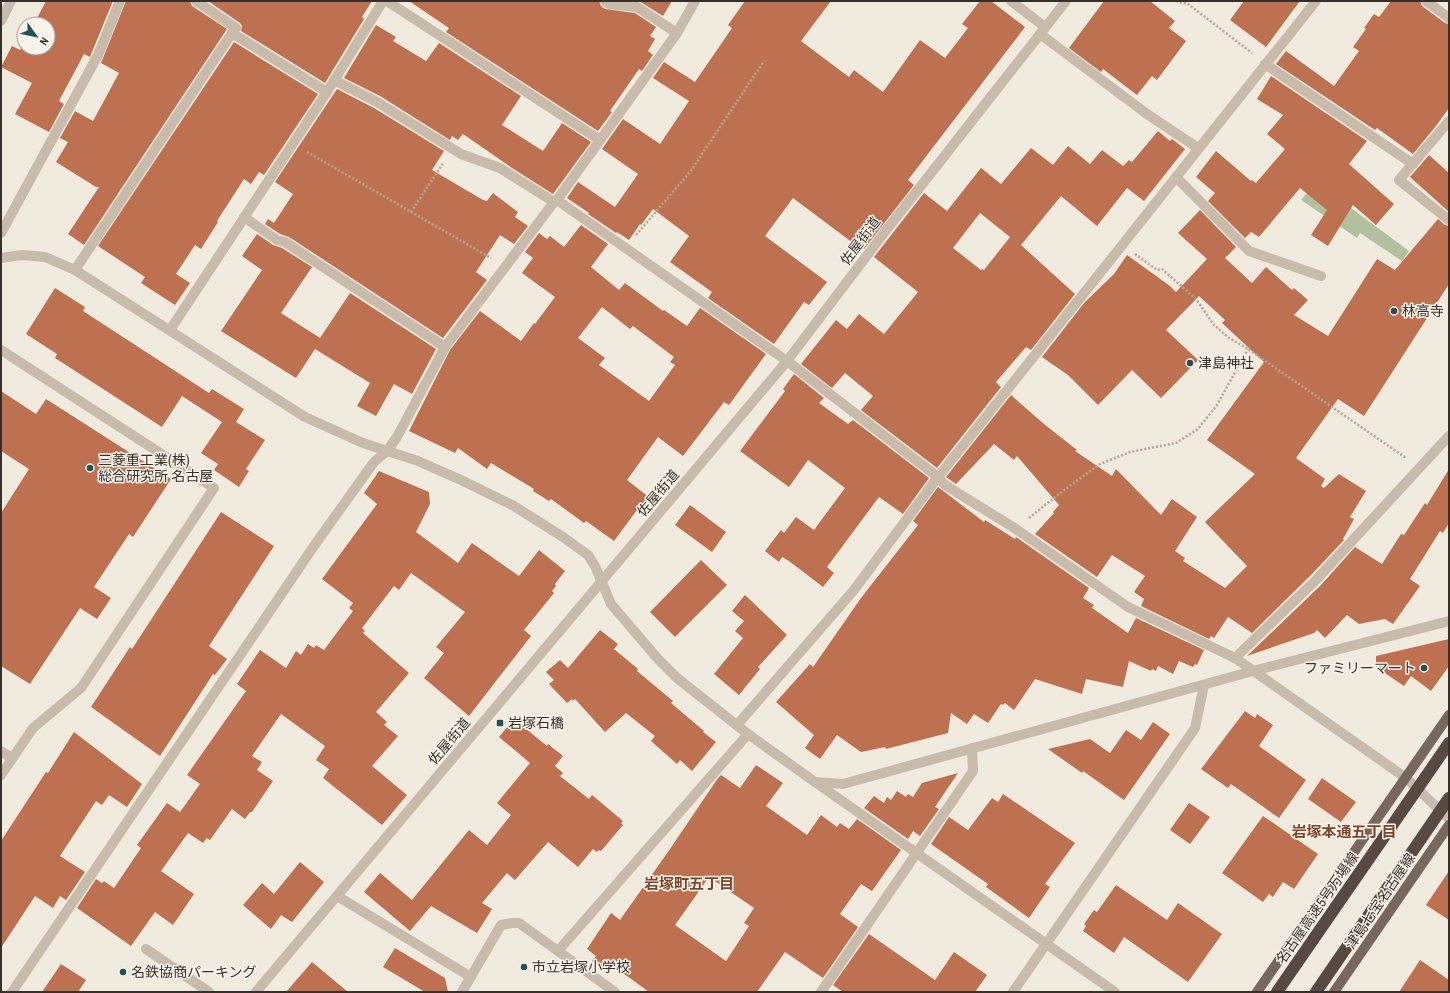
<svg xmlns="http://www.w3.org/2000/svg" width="1450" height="993" viewBox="0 0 1450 993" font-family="'Archivo Narrow','Noto Sans JP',sans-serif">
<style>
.green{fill:#b3c0a0}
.building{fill:#be7151;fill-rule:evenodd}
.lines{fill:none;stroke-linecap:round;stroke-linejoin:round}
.path{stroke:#b5a596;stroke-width:2.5;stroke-dasharray:2 2;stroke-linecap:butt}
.minor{stroke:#c9bbac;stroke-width:10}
.major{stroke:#78675c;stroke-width:10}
.highway-bridge{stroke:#584a42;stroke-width:12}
.poi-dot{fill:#225056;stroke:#f9f4eb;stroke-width:1.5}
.labels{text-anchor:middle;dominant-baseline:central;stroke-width:3;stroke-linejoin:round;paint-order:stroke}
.street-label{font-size:14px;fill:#372f2a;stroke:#f9f4eb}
.poi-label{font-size:14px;fill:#372f2a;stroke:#f9f4eb;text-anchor:start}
.neighbourhood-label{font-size:15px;font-weight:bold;fill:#814329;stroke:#f9f4eb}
</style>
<rect width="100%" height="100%" fill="#f1eadf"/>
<polygon class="green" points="1316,182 1409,251 1402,261 1360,233 1357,238 1301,200"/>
<g class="building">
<polygon points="46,1 113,1 92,52 90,57 84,54 59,101 64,104 49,132 15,114 32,83 1,67 12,46 20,50 24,42 24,48 48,48 48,24 34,24"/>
<polygon points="126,1 190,1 192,6 227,29 84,245 68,234 99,187 96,187 56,162 68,142 60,138 75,111 93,121 119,73 101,63"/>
<polygon points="208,1 372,1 362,17 364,19 325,83 241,31 242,26 240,23"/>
<polygon points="409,1 599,1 601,6 605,9 635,13 656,27 650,36 655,39 648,51 653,55 642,71 639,69 610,111 612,112 598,131 446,32 449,28"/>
<polygon points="639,1 672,1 663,16"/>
<polygon points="745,1 831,1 801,41 849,77 854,70 883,92 920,40 945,58 968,28 962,24 980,1 991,1 1025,27 908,180 914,185 864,249 859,245 857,246 793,198 765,236 827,282 809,305 804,302 774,344 708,298 712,292 670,262 689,236 653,209 641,225 640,224 629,240 617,232 616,233 588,214 589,213 567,198 578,182 615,207 638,174 602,149 623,119 660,144 689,101 653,78 664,62 695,82 732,28 728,25"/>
<polygon points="1104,1 1150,1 1175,21 1169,28 1186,41 1157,80 1152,76 1137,95 1103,69 1101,72 1069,48"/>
<polygon points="1244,1 1300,1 1266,47 1230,20"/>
<polygon points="1391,1 1420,1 1422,6 1445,23 1449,24 1449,108 1436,126 1413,154 1377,128 1375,130 1276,64 1286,51 1334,86 1359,51 1353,47 1366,29 1364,28 1374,14 1379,17"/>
<polygon points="376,25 396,37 393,41 426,61 439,43 521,96 502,125 543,151 562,123 591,142 553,194 512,168 463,134 458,140 452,136 450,140 380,96 344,78"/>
<polygon points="234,42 318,94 264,175 259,172 251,184 244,179 217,221 218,222 201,249 195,245 176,274 190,283 175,305 141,283 145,277 98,246"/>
<polygon points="1271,76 1367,141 1349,164 1394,204 1376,225 1353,205 1328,246 1311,235 1327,210 1300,188 1259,237 1251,232 1245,238 1208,201 1215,193 1196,177 1216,151 1251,181 1252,180 1256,183 1285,149 1267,134 1283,115 1257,99"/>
<polygon points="337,89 374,108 444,151 432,170 483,200 487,201 493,193 518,212 515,217 528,226 514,244 500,235 476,272 487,280 443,338 289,237 280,234 265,224 268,219 274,223 293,194 275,182"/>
<path d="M1158 131 1170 141 1172 139 1185 149 1144 201 1127 188 1097 226 1061 196 1021 245 1075 294 1031 350 1026 347 996 382 1001 387 937 468 861 410 873 396 845 373 832 388 801 364 836 320 847 329 859 314 884 334 918 292 874 257 924 193 947 211 981 168 1001 184 1031 148 1053 165 1068 146 1090 164 1102 150 1123 166 1129 160 1132 162ZM980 213 1010 237 984 270 982 269 981 270 953 248Z"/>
<polygon points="1429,155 1449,173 1449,212 1410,177"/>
<polygon points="1200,210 1236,247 1225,258 1252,283 1266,267 1292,290 1294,288 1308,300 1294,315 1328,336 1377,259 1395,270 1438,219 1445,225 1449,226 1449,284 1364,416 1338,399 1296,458 1325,479 1321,486 1324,488 1339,474 1366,491 1350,517 1354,519 1343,539 1344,540 1311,575 1252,633 1228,617 1214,638 1211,636 1209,639 1141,606 1144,599 1134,592 1145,576 1112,555 1097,577 1035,534 1054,513 1053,512 1059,505 1017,456 1014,460 994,444 956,484 946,477 1011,395 1044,424 1077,450 1075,451 1112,476 1116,469 1161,515 1172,499 1197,517 1175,551 1185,558 1183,561 1225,588 1247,566 1205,522 1255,474 1207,440 1264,362 1222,323 1225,320 1199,296 1166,330 1198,360 1161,398 1132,370 1098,405 1068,375 1042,357 1084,303 1114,274 1127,255 1170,286 1176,292 1207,259 1178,233"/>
<path d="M581 225 608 244 591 267 619 290 625 283 663 311 664 310 687 326 700 308 766 354 729 405 724 402 683 456 658 437 627 480 650 498 640 512 637 510 614 541 586 521 584 523 551 499 549 501 533 491 534 489 491 463 487 469 458 448 455 453 409 431 450 350 480 311 521 341 534 323 535 324 555 297 522 273 533 258 525 252 539 233 547 239 550 236 564 247ZM602 307 630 329 633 326 674 357 670 362 675 365 649 401 599 365 605 358 578 338Z"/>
<polygon points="257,234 273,245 282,248 312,267 281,313 320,338 350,293 436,349 412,394 394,384 376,416 357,406 370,383 315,349 296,378 221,331 262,270 242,256"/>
<polygon points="55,288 85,307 83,311 209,393 212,389 244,409 236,422 265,440 246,469 249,471 239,487 214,470 218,464 201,453 222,422 182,396 162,427 55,358 57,354 26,334"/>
<polygon points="794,374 824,398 819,403 848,424 853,420 929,478 903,514 879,497 827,567 834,573 823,587 789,561 782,557 779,562 765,551 781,530 784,533 796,517 814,530 845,488 808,460 789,487 740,451 785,391 783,389"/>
<polygon points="1,391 36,414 46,399 171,479 133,537 129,534 94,587 111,598 97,619 80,608 30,684 1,666 1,513 29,469 1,451"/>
<polygon points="1449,469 1449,523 1443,533 1440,531 1410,579 1420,586 1393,624 1385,619 1359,624 1347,615 1325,638 1317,630 1314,633 1247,656 1321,585 1355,547 1382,564 1401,534 1404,535 1425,503 1427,505"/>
<polygon points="379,471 429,492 430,504 416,532 458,563 472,543 519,576 539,550 565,571 555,584 556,586 552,591 554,593 524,630 531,636 469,716 424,678 444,653 436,647 465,612 411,573 399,590 394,586 362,628 365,631 363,633 409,673 376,712 387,722 384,725 398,736 372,766 407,795 382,825 323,778 329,769 316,760 325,746 281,714 252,756 262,762 257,770 273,781 252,812 250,812 245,819 232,809 210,840 207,838 203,843 188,833 161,871 194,894 173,925 155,912 131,946 77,908 96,879 102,883 104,881 114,888 141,848 137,845 167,803 180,812 200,784 187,775 246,691 237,684 260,650 286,668 296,651 301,655 308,644 314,648 316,645 324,650 353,611 349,608 353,603 322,579 377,504 364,493"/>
<polygon points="938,487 984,522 985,520 1015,539 1016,537 1089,588 1083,598 1094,605 1092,608 1128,633 1136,618 1204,650 1197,665 1195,664 1193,667 1179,661 1173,674 1158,666 1156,671 1152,669 1151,671 1129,661 1123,687 1086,679 1082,694 1035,679 1014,710 1005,703 1003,705 1001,704 988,723 974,714 967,724 951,713 948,733 886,749 885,747 861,752 837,735 820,759 805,748 814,735 776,702 810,664 813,667 861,598 918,525 913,521"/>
<polygon points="690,505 726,532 712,552 675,525"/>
<polygon points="221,512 274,546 209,646 227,659 215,675 213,674 160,756 91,707 130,647 132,649"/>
<polygon points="701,560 727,585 675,637 650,612"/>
<polygon points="745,595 787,635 758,667 760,669 739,695 714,674 743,638 735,631 744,621 732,611"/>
<polygon points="600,630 618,644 614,649 638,669 637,671 673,701 671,703 704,731 703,732 716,742 692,771 680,760 677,764 651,741 655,736 626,713 605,732 575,699 573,701 572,699 567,703 549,684 554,680 546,672 560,660 568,668"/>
<polygon points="1449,639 1449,666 1431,691 1411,676 1404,686 1376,667 1376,656"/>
<polygon points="1245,711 1255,718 1257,714 1273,725 1259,746 1306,780 1279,818 1231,784 1228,788 1201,769"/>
<polygon points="514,719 547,746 548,744 563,756 555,766 563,773 560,776 589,799 592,795 623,821 621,823 623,825 601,851 599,850 597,852 593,849 578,867 548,842 515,880 507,873 482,903 492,909 477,933 431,906 410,931 364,892 380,873 412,900 469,830 487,845 511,815 497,803 530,763 499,737"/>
<polygon points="1153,722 1170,734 1124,800 1083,771 1082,773 1048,749 1090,739 1110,753 1126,730 1141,740"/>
<polygon points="74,732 142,784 127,807 109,795 102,805 96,801 60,856 85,872 66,900 60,896 53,908 35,896 1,948 1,841 46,772 48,773"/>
<path d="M756 765 783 783 766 806 807 835 821 815 837 827 840 823 849 829 857 819 901 850 872 891 861 884 840 914 858 927 823 978 785 952 757 992H649L612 965 607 971 592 961 596 956 587 949 611 913 620 920 670 849 718 778 721 775 740 788ZM709 877 754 908 744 923 749 926 726 961 675 925Z"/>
<polygon points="958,773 935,807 939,809 920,836 913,831 908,839 864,808 874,796 884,803 887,797 891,800 897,791 906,797 908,794 913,797 922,783"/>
<polygon points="1322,778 1356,802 1341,822 1308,799"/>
<polygon points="1003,794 1075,843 1045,884 1050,887 1029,918 986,887 988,884 931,844 949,817 968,830 992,798 998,802"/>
<polygon points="1189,803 1210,817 1190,844 1170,830"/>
<polygon points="1263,816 1318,854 1294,889 1283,882 1273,897 1269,894 1263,902 1222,873"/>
<polygon points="300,862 324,882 292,922 281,915 271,929 243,905 262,883 274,894"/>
<polygon points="1449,871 1449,920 1426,905"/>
<polygon points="1116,885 1167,920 1178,903 1222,934 1188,982 1124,937 1114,953 1083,931 1086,926 1084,924 1094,910 1097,912"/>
<polygon points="869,934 935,980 954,952 987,975 975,992 843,992 833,985"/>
<polygon points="395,948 445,978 448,992 425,992 383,967"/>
<polygon points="1420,960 1449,980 1449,992 1399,992"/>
<polygon points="312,962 348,992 286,992"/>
<polygon points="61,964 86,980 78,992 42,992"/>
</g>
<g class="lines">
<g class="path">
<polyline points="1176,1 1188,4 1252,53"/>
<polyline points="307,152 491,258"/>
<polyline points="411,212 444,162"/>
<polyline points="636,235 690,172 764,61"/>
<polyline points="1135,254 1157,270 1162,269 1196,299 1214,325 1229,338 1248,349 1406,458"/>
<polyline points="1029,518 1060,493 1100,464 1130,452 1176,443 1198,429 1217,405 1248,349"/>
</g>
<g class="minor">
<polyline points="196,1 236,28 232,33 327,92"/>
<polyline points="387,1 600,140"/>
<polyline points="605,1 609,4 637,7 677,33"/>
<polyline points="1011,1 1045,27"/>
<polyline points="1426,1 1449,18"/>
<polyline points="1,21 11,1"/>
<polyline points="1040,34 1147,114 1198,148"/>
<polyline points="1265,64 1413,164"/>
<polyline points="334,80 377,102 461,154 500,168 554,202"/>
<polyline points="1449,121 1399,180 1449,220"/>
<polyline points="1176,177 1249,251 1321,276"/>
<polyline points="557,200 787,361 938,477 945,485 1016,529 1128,607 1235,658 1406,778 1449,819"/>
<polyline points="244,217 277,240 285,242 445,347"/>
<polyline points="1,233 98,55 120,1"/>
<polyline points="1,258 22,255 45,257 75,270 305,417 363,443 418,461 461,480 514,506 563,537 588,555 595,566 611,604 658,659 677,678 748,734 815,782 843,784 1253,671 1449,621"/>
<polyline points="75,270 232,33"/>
<polyline points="170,330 327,92 383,1"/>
<polyline points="1,350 214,488 81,688 33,728 1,775"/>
<polyline points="1235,658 1316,580 1449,436"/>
<polyline points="737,725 854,590 938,477 1316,1"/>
<polyline points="1,751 12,758"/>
<polyline points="815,782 1115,992"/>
<polyline points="337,896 471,977"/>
<polyline points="146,949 209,992"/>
<polyline points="558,951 748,734"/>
<polyline points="12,992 316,543 374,462 387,451 397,437 445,347 554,202 557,200 677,33 695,1"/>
<polyline points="256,992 787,361 884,233 1066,1"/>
<polyline points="462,992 501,925 512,923 519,923 615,992"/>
<polyline points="821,992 973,771 972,748"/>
<polyline points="1013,992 1195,728 1204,685"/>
</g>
<g class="major">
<polyline points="1257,992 1449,715"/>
<polyline points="1334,992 1449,825"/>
</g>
<g class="highway-bridge">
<polyline points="1277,992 1449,743"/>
<polyline points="1316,992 1449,798"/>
</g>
</g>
<g class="poi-dot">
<circle cx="1394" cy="311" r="4"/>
<circle cx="1190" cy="363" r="4"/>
<circle cx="90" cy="468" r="4"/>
<circle cx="1424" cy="668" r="4"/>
<rect x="496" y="719" width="8" height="8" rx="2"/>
<circle cx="524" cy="967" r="4"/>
<circle cx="123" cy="972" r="4"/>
</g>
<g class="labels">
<g class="street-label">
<text transform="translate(860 241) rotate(-53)">佐屋街道</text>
<text transform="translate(658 493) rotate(-50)">佐屋街道</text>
<text transform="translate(449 741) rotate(-50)">佐屋街道</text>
<text transform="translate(1380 901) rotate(-56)">津島七宝名古屋線</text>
<text transform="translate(1317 908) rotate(-55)">名古屋高速5号万場線</text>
</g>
<g class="poi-label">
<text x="1402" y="311">林高寺</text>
<text x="1198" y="363">津島神社</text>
<text x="98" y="460">三菱重工業(株)<tspan x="98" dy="16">総合研究所 名古屋</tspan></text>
<text x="1416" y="668" text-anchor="end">ファミリーマート</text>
<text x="508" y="723">岩塚石橋</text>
<text x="532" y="967">市立岩塚小学校</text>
<text x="131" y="972">名鉄協商パーキング</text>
</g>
<g class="neighbourhood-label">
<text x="1344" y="831">岩塚本通五丁目</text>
<text x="689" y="883">岩塚町五丁目</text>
</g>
</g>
<rect width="1450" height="993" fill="none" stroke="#372f2a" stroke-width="4"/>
<g transform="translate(36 36) rotate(123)"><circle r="19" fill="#f9f4eb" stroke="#aba59e"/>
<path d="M0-3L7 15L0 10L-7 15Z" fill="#225056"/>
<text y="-6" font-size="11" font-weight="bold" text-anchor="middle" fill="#372f2a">N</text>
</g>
</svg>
